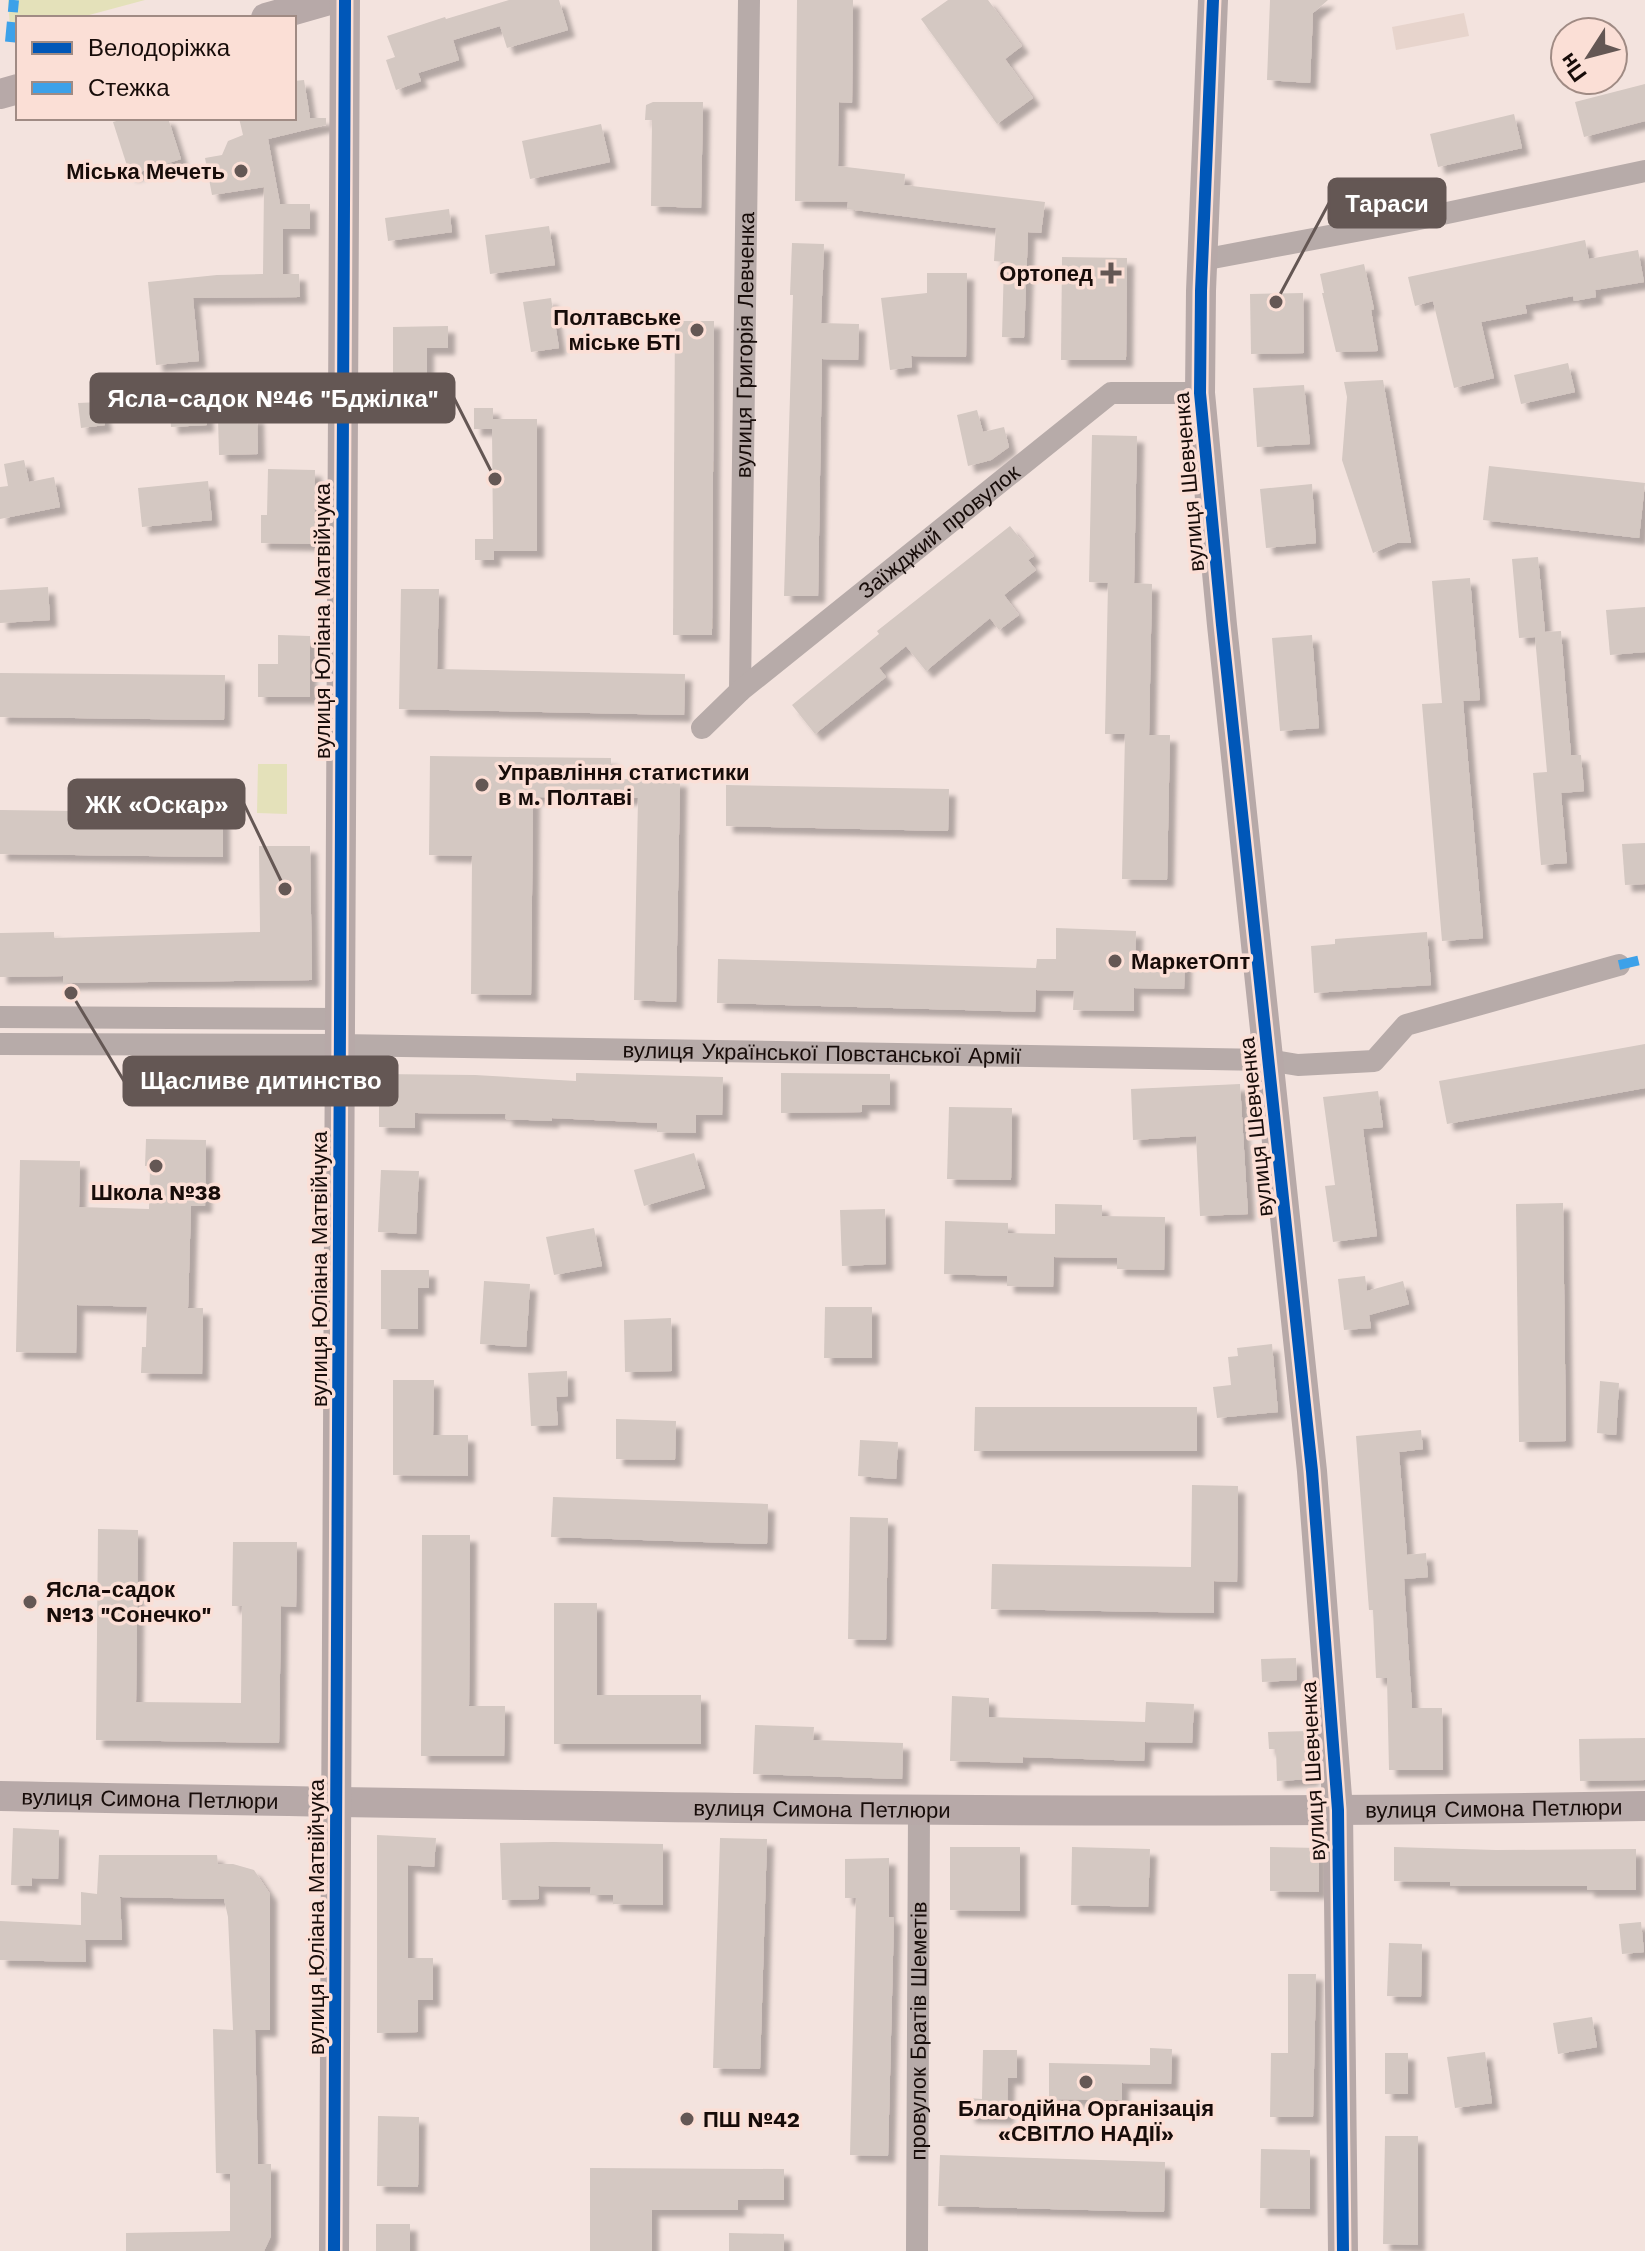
<svg xmlns="http://www.w3.org/2000/svg" width="1645" height="2251" viewBox="0 0 1645 2251" font-family="'Work Sans',sans-serif">
<style>
.industrial{fill:#e7d4cc}
.green{fill:#e4e1ba}
.building{fill:#d4c8c2;filter:url(#shadow)}
.lines{fill:none;stroke-linecap:round;stroke-linejoin:round}
.street{stroke:#b7aba9;stroke-width:22}
.secondary{stroke:#b7a9a8;stroke-width:30}
.quiet{stroke:#3da1e9;stroke-width:10;stroke-dasharray:20 10;stroke-linecap:butt}
.cycleway-casing{stroke:#fbdfd6;stroke-width:17}
.cycleway{stroke:#0057b8;stroke-width:12}
.poi-dot{fill:#645754;stroke:#fbdfd6;stroke-width:3}
.labels{text-anchor:middle;dominant-baseline:central;stroke-width:7;stroke-linejoin:round;paint-order:stroke}
.poi-label{font-size:22px;font-weight:bold;fill:#170c09;stroke:#fbdfd6;text-anchor:start}
.street-label{font-size:22px;fill:#170c09;stroke:#fbdfd6}
.leader{fill:none;stroke:#645754;stroke-width:3}
.callout-dot{fill:#645754;stroke:#fbdfd6;stroke-width:3}
.callout{fill:#645754;stroke:#645754;stroke-width:3}
.callout-label{font-size:24px;text-anchor:middle;font-weight:bold;fill:#fff}
</style>
<defs>
<filter id="shadow"><feDropShadow dx="7" dy="7" stdDeviation="2" flood-color="#0004"/></filter>
</defs>
<rect width="100%" height="100%" fill="#f3e3de"/>
<polygon class="industrial" points="1464,13 1469,36 1396,50 1392,27"/>
<g class="green">
<polygon points="8,0 145,0 78,18 18,18 18,34 16,35 10,28"/>
<polygon points="258,764 287,764 287,814 257,813"/>
</g>
<g class="building">
<polygon points="509,0 559,0 568,30 507,48 500,26 453,40 459,60 418,73 421,81 396,90 386,60 395,57 387,36 445,17 446,19"/>
<polygon points="797,0 853,0 852,103 839,102 838,166 905,174 904,185 1045,202 1041,233 1028,232 1024,338 1002,337 1004,262 994,261 996,228 847,209 848,202 795,201"/>
<polygon points="948,0 988,0 1022,46 1005,59 1033,98 997,124 921,19"/>
<polygon points="1270,0 1328,0 1313,13 1310,83 1267,80"/>
<polygon points="304,80 310,118 326,118 326,125 268,139 280,204 310,204 310,229 283,229 283,274 299,274 300,297 193,298 199,361 156,365 148,282 217,275 263,274 264,187 212,195 205,158 222,155 228,141 243,135 239,118 294,118 294,81"/>
<polygon points="1645,84 1645,121 1584,137 1575,102"/>
<polygon points="653,102 703,102 701,208 651,206 652,120 645,120 646,105"/>
<polygon points="1514,114 1522,148 1438,167 1430,134"/>
<polygon points="126,118 168,118 181,159 130,175 113,122"/>
<polygon points="601,124 610,162 530,179 522,141"/>
<polygon points="449,209 452,232 388,241 385,218"/>
<polygon points="549,226 555,265 490,274 485,235"/>
<polygon points="1585,240 1589,259 1638,250 1644,282 1595,290 1596,297 1574,301 1573,296 1525,305 1527,313 1481,322 1494,378 1454,388 1433,301 1415,306 1408,277"/>
<polygon points="792,243 824,244 821,323 859,324 858,360 822,359 818,596 784,596 793,295 790,295"/>
<polygon points="1062,257 1127,258 1126,360 1061,360"/>
<polygon points="1364,264 1374,309 1371,310 1378,351 1336,352 1322,293 1324,293 1320,274"/>
<polygon points="927,273 967,273 966,357 911,356 912,367 890,370 881,298 927,293"/>
<polygon points="1303,293 1304,353 1251,354 1250,294"/>
<polygon points="551,298 559,348 531,352 523,302"/>
<polygon points="675,321 714,321 712,635 673,635"/>
<polygon points="448,326 448,348 427,348 427,383 393,383 393,327"/>
<polygon points="1568,363 1575,392 1521,404 1514,375"/>
<polygon points="1383,380 1411,543 1397,543 1373,553 1342,460 1347,397 1344,382"/>
<polygon points="1304,385 1310,444 1257,447 1253,388"/>
<polygon points="205,395 207,425 171,427 169,398"/>
<polygon points="101,402 105,425 81,428 78,403"/>
<polygon points="474,408 493,408 493,419 537,419 537,551 494,551 494,560 475,560 475,539 493,539 492,429 474,429"/>
<polygon points="977,410 983,432 1004,427 1009,447 991,460 968,466 957,415"/>
<polygon points="257,416 258,454 219,455 218,418"/>
<polygon points="1092,435 1137,436 1134,583 1152,584 1149,735 1170,735 1167,880 1122,879 1125,734 1105,734 1108,583 1089,582"/>
<polygon points="24,460 29,482 54,477 60,507 0,519 0,487 8,486 4,464"/>
<polygon points="1489,466 1645,483 1639,538 1483,520"/>
<polygon points="268,469 315,470 314,544 261,543 261,515 267,515"/>
<polygon points="208,481 212,520 142,527 138,488"/>
<polygon points="1312,484 1316,543 1266,548 1260,489"/>
<polygon points="1010,526 1034,556 1028,560 1036,570 1004,595 1019,615 999,630 990,618 926,671 906,646 879,668 886,677 815,734 792,705 879,634 877,631"/>
<polygon points="1538,557 1545,632 1561,631 1571,755 1581,755 1584,791 1561,793 1567,863 1541,865 1533,773 1547,772 1535,637 1519,638 1512,559"/>
<polygon points="1470,578 1480,700 1463,701 1483,938 1442,941 1422,704 1442,703 1432,581"/>
<polygon points="48,587 50,620 0,623 0,590"/>
<polygon points="401,589 439,589 437,669 685,674 684,715 399,709"/>
<polygon points="1645,607 1645,652 1610,655 1606,610"/>
<polygon points="278,635 310,636 310,697 258,697 258,664 278,664"/>
<polygon points="1312,635 1319,728 1280,731 1272,638"/>
<polygon points="0,673 225,675 224,720 0,717"/>
<polygon points="430,756 611,758 611,779 680,780 676,1002 634,1000 638,798 533,797 531,995 471,994 472,856 429,855"/>
<polygon points="726,785 949,789 948,831 726,826"/>
<polygon points="0,810 223,813 223,857 0,854"/>
<polygon points="1645,843 1645,884 1625,885 1622,844"/>
<polygon points="259,846 310,846 312,980 63,983 63,976 0,977 0,933 54,932 54,938 260,932"/>
<polygon points="1056,928 1136,931 1135,962 1185,962 1184,989 1134,988 1134,1011 1073,1010 1074,991 1036,990 1035,1012 717,1003 718,959 1036,968 1037,959 1056,959"/>
<polygon points="1427,932 1431,985 1314,993 1311,946 1335,944 1335,939"/>
<polygon points="1645,1044 1645,1088 1447,1124 1439,1081"/>
<polygon points="576,1073 723,1077 722,1115 696,1115 696,1133 657,1132 657,1123 552,1118 552,1121 505,1119 506,1114 415,1113 415,1128 379,1127 379,1074 475,1075 576,1081"/>
<polygon points="781,1073 890,1074 890,1105 862,1105 862,1112 781,1113"/>
<polygon points="1240,1084 1248,1214 1200,1216 1196,1136 1133,1140 1131,1089"/>
<polygon points="1378,1091 1383,1127 1363,1129 1377,1236 1333,1242 1325,1186 1335,1185 1323,1097"/>
<polygon points="949,1107 1012,1108 1011,1180 947,1179"/>
<polygon points="146,1139 206,1140 205,1206 191,1206 188,1308 203,1308 202,1374 141,1373 142,1347 146,1347 147,1307 77,1305 76,1353 16,1352 20,1160 80,1161 79,1207 149,1209 150,1166 145,1166"/>
<polygon points="694,1153 705,1188 644,1206 634,1170"/>
<polygon points="381,1170 419,1171 416,1234 378,1232"/>
<polygon points="1563,1203 1566,1441 1519,1442 1516,1204"/>
<polygon points="1055,1204 1102,1205 1102,1216 1165,1217 1164,1270 1117,1269 1117,1258 1054,1257 1053,1287 1007,1286 1007,1276 944,1274 945,1221 1008,1223 1008,1233 1055,1234"/>
<polygon points="885,1209 886,1264 842,1266 840,1210"/>
<polygon points="594,1228 602,1266 554,1275 546,1237"/>
<polygon points="381,1270 429,1270 429,1288 418,1288 418,1329 381,1329"/>
<polygon points="1365,1276 1367,1291 1403,1281 1409,1304 1369,1315 1371,1328 1344,1330 1338,1279"/>
<polygon points="484,1281 530,1284 526,1347 480,1344"/>
<polygon points="825,1307 872,1307 872,1358 824,1358"/>
<polygon points="671,1318 672,1371 625,1372 624,1320"/>
<polygon points="1272,1344 1278,1412 1217,1418 1213,1387 1231,1385 1228,1357 1238,1356 1237,1348"/>
<polygon points="567,1371 568,1396 556,1397 558,1425 531,1426 528,1373"/>
<polygon points="393,1380 434,1380 433,1435 468,1435 468,1476 393,1475"/>
<polygon points="1600,1381 1619,1383 1616,1435 1597,1433"/>
<polygon points="975,1407 1197,1407 1197,1451 974,1451"/>
<polygon points="616,1419 676,1421 675,1460 616,1459"/>
<polygon points="1421,1430 1423,1449 1399,1452 1407,1555 1426,1553 1428,1577 1404,1579 1412,1708 1442,1708 1443,1770 1389,1770 1387,1678 1376,1678 1373,1610 1369,1610 1356,1436"/>
<polygon points="860,1440 898,1442 896,1479 858,1476"/>
<polygon points="1192,1485 1238,1486 1237,1582 1214,1581 1214,1613 991,1609 992,1564 1191,1567"/>
<polygon points="553,1497 768,1504 767,1544 551,1537"/>
<polygon points="850,1517 888,1518 886,1640 848,1639"/>
<polygon points="98,1529 138,1530 136,1702 241,1703 242,1606 232,1606 233,1542 297,1542 296,1607 281,1606 279,1743 96,1740"/>
<polygon points="422,1535 470,1535 469,1706 505,1706 504,1756 421,1756"/>
<polygon points="554,1603 597,1603 597,1695 701,1695 701,1744 554,1744"/>
<polygon points="1296,1658 1297,1680 1262,1682 1261,1659"/>
<polygon points="952,1696 989,1698 989,1717 1145,1722 1146,1702 1194,1704 1192,1743 1145,1742 1144,1761 1023,1757 1023,1763 950,1761"/>
<polygon points="755,1725 814,1727 813,1740 903,1743 902,1779 753,1774"/>
<polygon points="1310,1731 1312,1779 1277,1781 1276,1749 1269,1749 1268,1732"/>
<polygon points="1645,1738 1645,1780 1580,1781 1579,1739"/>
<polygon points="13,1828 59,1830 58,1879 32,1878 32,1886 11,1885"/>
<polygon points="377,1835 436,1838 434,1867 408,1865 408,1958 433,1958 433,2000 418,2000 418,2032 377,2033"/>
<polygon points="720,1838 767,1839 760,2069 713,2068"/>
<polygon points="553,1842 663,1844 663,1905 613,1904 613,1895 590,1895 591,1887 538,1886 539,1899 502,1900 500,1843"/>
<polygon points="950,1847 1020,1847 1020,1911 950,1910"/>
<polygon points="1072,1847 1150,1849 1148,1907 1071,1905"/>
<polygon points="1270,1847 1319,1848 1319,1892 1270,1891"/>
<polygon points="1394,1847 1496,1850 1636,1849 1636,1890 1587,1890 1587,1886 1450,1886 1450,1882 1394,1881"/>
<polygon points="99,1855 217,1855 218,1864 233,1864 254,1870 270,1894 270,2030 255,2030 258,2164 271,2164 271,2236 264,2251 126,2251 126,2233 230,2231 230,2174 216,2173 213,2029 233,2030 228,1917 224,1899 120,1897 122,1940 85,1940 86,1962 0,1960 0,1921 81,1925 81,1892 97,1894"/>
<polygon points="889,1858 889,1917 894,1917 888,2156 850,2155 856,1898 845,1898 845,1859"/>
<polygon points="1641,1922 1644,1952 1622,1954 1619,1924"/>
<polygon points="1389,1943 1422,1944 1421,1997 1387,1996"/>
<polygon points="1288,1974 1316,1974 1313,2117 1270,2117 1271,2053 1288,2053"/>
<polygon points="1592,2017 1597,2047 1558,2054 1553,2023"/>
<polygon points="1150,2048 1172,2049 1171,2084 1122,2083 1122,2100 1049,2099 1049,2063 1150,2065"/>
<polygon points="983,2050 1017,2050 1017,2078 1008,2078 1007,2117 968,2116 968,2098 982,2099"/>
<polygon points="1485,2052 1492,2103 1455,2108 1447,2057"/>
<rect x="1385" y="2053" width="23" height="41"/>
<polygon points="378,2116 419,2117 418,2187 377,2186"/>
<polygon points="1385,2136 1418,2136 1418,2245 1383,2244"/>
<polygon points="1261,2149 1310,2150 1310,2209 1260,2208"/>
<polygon points="940,2155 1165,2162 1164,2212 938,2206"/>
<polygon points="590,2168 784,2169 784,2200 738,2200 738,2210 652,2210 652,2251 590,2251"/>
<rect x="376" y="2224" width="34" height="27"/>
<polygon points="729,2233 784,2234 784,2251 729,2251"/>
</g>
<g class="lines">
<g class="street">
<polyline points="1202,260 1414,220 1645,171"/>
<path id="s1" d="M740 691 749 0"/>
<path id="s2" d="M702 728 740 691 1111 393H1200"/>
<polyline points="0,1017 340,1019"/>
<path id="s3" d="M0 1044 340 1045 1149 1058 1268 1060 1298 1065 1374 1061 1406 1025 1619 965"/>
<path id="s4" d="M917 2251 919 1810"/>
</g>
<g class="secondary">
<polyline points="1213,0 1201,291 1200,393 1222,625 1312,1471 1338,1810 1343,2251"/>
<polyline points="266,18 329,0"/>
<polyline points="0,94 18,89"/>
<path id="s5" d="M0 1796C548 1806 1097 1817 1645 1806"/>
<polyline points="334,2251 345,0"/>
</g>
<g class="quiet">
<polyline points="10,42 14,0"/>
<polyline points="1619,965 1645,959"/>
</g>
<defs>
<g id="cycleway">
<polyline points="1213,0 1201,291 1200,393 1222,625 1312,1471 1338,1810 1343,2251"/>
<polyline points="334,2251 345,0"/>
</g>
</defs>
<use href="#cycleway" class="cycleway-casing"/>
<use href="#cycleway" class="cycleway"/>
</g>
<g class="poi-dot">
<circle cx="241" cy="171" r="8"/>
<path d="M1107 261h8v8h8v8h-8v8h-8v-8h-8v-8h8z"/>
<circle cx="697" cy="330" r="8"/>
<circle cx="482" cy="785" r="8"/>
<circle cx="1115" cy="961" r="8"/>
<circle cx="156" cy="1166" r="8"/>
<circle cx="30" cy="1602" r="8"/>
<circle cx="1086" cy="2082" r="8"/>
<circle cx="687" cy="2119" r="8"/>
</g>
<g class="labels">
<g class="poi-label">
<text x="225" y="171" text-anchor="end">Міська Мечеть</text>
<text x="1093" y="273" text-anchor="end">Ортопед</text>
<text x="681" y="317" text-anchor="end">Полтавське<tspan x="681" dy="25">міське БТІ</tspan></text>
<text x="498" y="772">Управління статистики<tspan x="498" dy="25">в м. Полтаві</tspan></text>
<text x="1131" y="961">МаркетОпт</text>
<text x="156" y="1192" text-anchor="middle">Школа №38</text>
<text x="46" y="1589">Ясла-садок<tspan x="46" dy="25">№13 "Сонечко"</tspan></text>
<text x="1086" y="2108" text-anchor="middle">Благодійна Організація<tspan x="1086" dy="25">«СВІТЛО НАДІЇ»</tspan></text>
<text x="703" y="2119">ПШ №42</text>
</g>
<g class="street-label">
<text stroke="none"><textPath href="#s1" startOffset="346">вулиця Григорія Левченка</textPath></text>
<text transform="translate(1189 482) rotate(-95)">вулиця Шевченка</text>
<text stroke="none"><textPath href="#s2" startOffset="308">Заїжджий провулок</textPath></text>
<text transform="translate(322 621) rotate(-90)">вулиця Юліана Матвійчука</text>
<text stroke="none"><textPath href="#s3" startOffset="822">вулиця Української Повстанської Армії</textPath></text>
<text transform="translate(1256 1127) rotate(-96)">вулиця Шевченка</text>
<text transform="translate(319 1269) rotate(-90)">вулиця Юліана Матвійчука</text>
<text transform="translate(1313 1771) rotate(-93)">вулиця Шевченка</text>
<text stroke="none"><textPath href="#s5" startOffset="150">вулиця Симона Петлюри</textPath></text>
<text stroke="none"><textPath href="#s5" startOffset="1494">вулиця Симона Петлюри</textPath></text>
<text stroke="none"><textPath href="#s5" startOffset="822">вулиця Симона Петлюри</textPath></text>
<text transform="translate(316 1917) rotate(-90)">вулиця Юліана Матвійчука</text>
<text stroke="none"><textPath href="#s4" startOffset="220">провулок Братів Шеметів</textPath></text>
</g>
</g>
<path class="leader" d="M1276 302L1329 203M495 479L454 398M285 889L244 804M71 993L124 1081"/>
<g class="callout-dot">
<circle cx="1276" cy="302" r="8"/>
<circle cx="495" cy="479" r="8"/>
<circle cx="285" cy="889" r="8"/>
<circle cx="71" cy="993" r="8"/>
</g>
<g class="callout">
<rect x="1329" y="179" width="116" height="48" rx="8"/>
<rect x="91" y="374" width="363" height="48" rx="8"/>
<rect x="69" y="780" width="175" height="48" rx="8"/>
<rect x="124" y="1057" width="273" height="48" rx="8"/>
</g>
<g class="callout-label">
<text x="1387" y="212">Тараси</text>
<text x="273" y="407">Ясла-садок №46 "Бджілка"</text>
<text x="157" y="813">ЖК «Оскар»</text>
<text x="261" y="1089">Щасливе дитинство</text>
</g>
<rect x="16" y="16" width="280" height="104" fill="#fbdfd6" stroke="#a08b84" stroke-width="2"/>
<rect x="32" y="42" width="40" height="12" fill="#0057b8" stroke="#a08b84" stroke-width="2"/>
<text x="88" y="56" font-size="24" fill="#170c09">Велодоріжка</text>
<rect x="32" y="82" width="40" height="12" fill="#3da1e9" stroke="#a08b84" stroke-width="2"/>
<text x="88" y="96" font-size="24" fill="#170c09">Стежка</text>
<g transform="translate(1589 56) rotate(234)"><circle r="38" fill="#fbdfd6" stroke="#a08b84" stroke-width="2"/>
<path d="M0-6L14 30L0 20L-14 30Z" fill="#645754"/>
<text y="-12" font-size="22" font-weight="bold" text-anchor="middle" fill="#170c09">Пн</text>
</g>
</svg>
